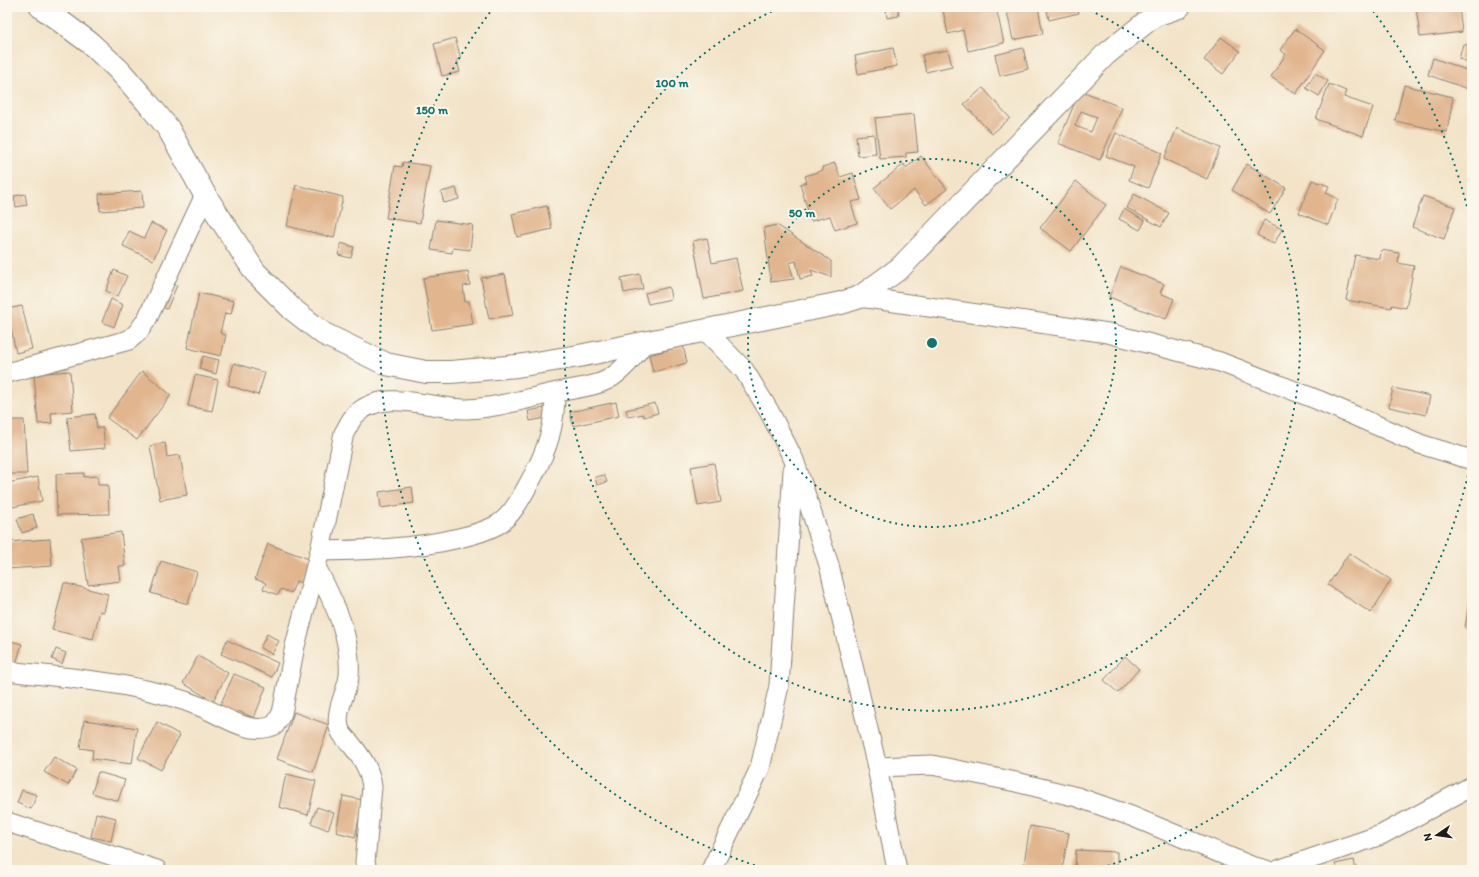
<svg xmlns="http://www.w3.org/2000/svg" width="1479" height="877" viewBox="0 0 1479 877" font-family="Itim,sans-serif">
<style>
.building{fill:#e1b68f;fill-rule:evenodd}
.lines{fill:none;stroke-linecap:round;stroke-linejoin:round}
.minor-casing{stroke:#888072;stroke-width:21}
.tertiary-casing{stroke:#888072;stroke-width:24}
.minor{stroke:#fff;stroke-width:19}
.tertiary{stroke:#fff;stroke-width:22}
.ring{fill:none;stroke:#0f766e;stroke-width:2;stroke-dasharray:2 4}
.centre{fill:#0f766e;stroke:#fbf7ec;stroke-width:2}
.ring-label{font-size:12px;text-anchor:middle;font-weight:bold;fill:#0f766e;stroke:#fbf7ec;stroke-width:4;stroke-linejoin:round;paint-order:stroke}
</style>
<rect width="100%" height="100%" fill="#fbf7ec"/>
<filter id="ink" filterUnits="userSpaceOnUse"><feTurbulence type="fractalNoise" baseFrequency=".025" numOctaves="2"/><feDisplacementMap in="SourceGraphic" scale="8" xChannelSelector="R" yChannelSelector="G"/><feConvolveMatrix kernelMatrix="1 2 1 2 8 2 1 2 1" color-interpolation-filters="sRGB"/></filter>
<filter id="wash" filterUnits="userSpaceOnUse"><feTurbulence type="fractalNoise" baseFrequency=".012" numOctaves="4" result="noise"/><feDisplacementMap in="SourceGraphic" scale="16" xChannelSelector="R" yChannelSelector="G"/><feGaussianBlur stdDeviation="0.9" result="paint"/><feColorMatrix in="noise" values="0 0 0 0 0 0 0 0 0 0 0 0 0 0 0 0 0 1.4 0 .05"/><feComposite in="paint" operator="in"/></filter>
<g filter="url(#wash)">
<rect width="100%" height="100%" fill="#f3e4c9"/>
<g id="blocks">
<g class="building">
<polygon points="957,7 996,7 1004,43 968,51 963,30 948,34 943,10"/>
<polygon points="1006,7 1038,7 1043,34 1013,40"/>
<polygon points="1046,7 1077,7 1079,13 1049,20"/>
<polygon points="1416,7 1459,7 1462,32 1420,37"/>
<polygon points="898,8 899,16 887,18 886,10"/>
<polygon points="1295,29 1325,50 1296,94 1271,77 1286,54 1280,50"/>
<polygon points="1221,37 1240,51 1223,74 1204,60"/>
<polygon points="455,38 461,59 457,60 460,72 442,76 434,44"/>
<polygon points="1463,44 1472,46 1472,63 1459,59"/>
<polygon points="893,48 897,66 858,74 855,56"/>
<polygon points="1023,48 1028,69 1000,76 995,55"/>
<polygon points="948,50 952,66 926,72 922,55"/>
<polygon points="1433,58 1472,72 1468,89 1428,75"/>
<polygon points="1315,73 1328,81 1319,96 1306,88"/>
<polygon points="1329,84 1346,91 1344,97 1373,107 1363,136 1316,119"/>
<polygon points="1404,85 1453,97 1447,132 1395,121"/>
<polygon points="983,88 1010,118 992,134 964,104"/>
<path d="M1080 90 1122 108 1100 160 1058 143ZM1081 111 1097 117 1091 132 1075 126Z"/>
<polygon points="914,114 918,152 906,153 906,157 880,159 875,118"/>
<polygon points="1177,128 1220,148 1207,179 1164,159"/>
<polygon points="1116,133 1162,153 1148,188 1129,180 1134,167 1106,156"/>
<polygon points="874,134 876,154 858,156 856,136"/>
<polygon points="921,156 947,189 926,205 914,190 890,209 874,188 904,164 906,168"/>
<polygon points="403,162 430,166 420,223 386,218 395,166 402,167"/>
<polygon points="835,163 840,177 853,173 861,200 851,202 857,223 835,230 830,216 811,221 800,184 807,182 805,176 823,170 822,167"/>
<polygon points="1247,164 1286,188 1270,214 1232,190"/>
<polygon points="1312,180 1329,186 1326,193 1338,199 1328,225 1299,213"/>
<polygon points="1076,181 1106,205 1071,251 1040,228"/>
<polygon points="296,185 343,197 334,238 287,226"/>
<polygon points="456,188 459,199 444,203 441,192"/>
<polygon points="142,191 143,208 100,211 99,194"/>
<polygon points="25,194 27,205 16,207 14,196"/>
<polygon points="1134,194 1169,213 1161,227 1127,208"/>
<polygon points="1423,196 1455,207 1444,239 1412,227"/>
<polygon points="547,206 552,229 517,237 512,214"/>
<polygon points="1124,209 1145,221 1140,230 1119,219"/>
<polygon points="436,220 473,225 470,250 453,248 452,253 431,250"/>
<polygon points="1264,220 1282,229 1274,244 1257,235"/>
<polygon points="151,223 167,230 153,260 123,246 129,231 144,238"/>
<polygon points="777,225 831,261 831,277 811,270 813,276 800,279 796,261 789,263 794,279 771,282 764,228"/>
<polygon points="707,238 712,263 736,258 743,291 704,299 693,241"/>
<polygon points="341,243 354,247 351,258 338,255"/>
<polygon points="1381,250 1399,253 1398,263 1414,266 1406,308 1392,305 1391,308 1346,300 1355,255 1380,259"/>
<polygon points="1121,267 1164,284 1160,293 1174,299 1166,319 1109,297"/>
<polygon points="114,270 127,276 118,296 106,291"/>
<polygon points="468,271 470,285 463,286 465,302 469,301 473,324 432,330 423,278"/>
<polygon points="505,274 513,315 489,319 481,278"/>
<polygon points="640,274 643,289 624,293 621,278"/>
<polygon points="166,281 177,285 167,309 156,304"/>
<polygon points="669,287 671,299 648,304 645,293"/>
<polygon points="199,293 234,301 231,314 225,313 220,333 226,335 221,356 187,348"/>
<polygon points="111,299 123,305 114,327 102,322"/>
<polygon points="22,306 32,349 16,353 7,309"/>
<polygon points="683,346 687,363 653,372 649,355"/>
<polygon points="203,356 219,360 216,374 199,369"/>
<polygon points="234,363 265,373 258,395 228,385"/>
<polygon points="70,371 73,411 51,413 52,423 38,424 34,374"/>
<polygon points="142,371 171,395 137,440 107,418"/>
<polygon points="195,375 218,380 212,411 188,406"/>
<polygon points="1393,388 1430,396 1426,415 1389,407"/>
<polygon points="616,402 619,416 573,426 570,412"/>
<polygon points="655,403 658,413 644,417 643,414 628,417 626,410"/>
<polygon points="544,408 546,418 530,421 528,411"/>
<polygon points="95,414 97,428 103,428 105,448 71,451 67,417"/>
<polygon points="7,420 24,420 27,474 7,474"/>
<polygon points="165,443 167,457 180,455 187,495 160,500 150,446"/>
<polygon points="714,463 721,502 698,506 691,467"/>
<polygon points="84,473 84,477 98,476 98,485 108,485 109,514 57,515 56,474"/>
<polygon points="604,475 607,482 597,485 595,477"/>
<polygon points="38,477 42,501 7,508 7,483"/>
<polygon points="412,487 414,503 381,508 379,492"/>
<polygon points="33,514 37,528 22,533 17,519"/>
<polygon points="121,532 125,566 119,566 121,581 88,585 81,538"/>
<polygon points="50,539 52,566 7,569 7,542"/>
<polygon points="268,544 309,559 301,583 296,581 291,593 281,589 278,595 263,589 266,583 255,579"/>
<polygon points="1349,553 1391,580 1371,613 1328,585"/>
<polygon points="161,561 197,572 188,604 151,593"/>
<polygon points="64,583 108,594 104,612 100,611 93,639 52,630"/>
<polygon points="1470,596 1472,596 1472,629 1465,628"/>
<polygon points="267,634 279,641 272,654 260,648"/>
<polygon points="7,640 22,644 15,667 7,665"/>
<polygon points="227,640 278,663 272,677 221,654"/>
<polygon points="56,649 66,653 62,664 52,659"/>
<polygon points="198,656 228,673 213,701 183,683"/>
<polygon points="1125,656 1139,669 1118,693 1104,680"/>
<polygon points="234,674 266,687 254,718 238,711 235,717 218,710"/>
<polygon points="294,712 329,725 313,772 277,759"/>
<polygon points="84,720 137,728 132,764 92,759 93,750 80,748"/>
<polygon points="157,722 180,735 161,770 138,758"/>
<polygon points="54,757 77,770 68,785 44,772"/>
<polygon points="98,772 125,780 118,801 92,793"/>
<polygon points="286,774 316,781 308,815 279,807"/>
<polygon points="22,790 37,795 31,809 17,803"/>
<polygon points="343,796 363,800 355,837 336,832"/>
<polygon points="317,807 334,813 328,830 311,823"/>
<polygon points="96,813 116,818 111,841 91,837"/>
<polygon points="1030,826 1069,833 1062,870 1023,870"/>
<polygon points="1076,850 1117,852 1117,870 1075,870"/>
<polygon points="1354,860 1356,870 1337,870 1335,864"/>
</g>
</g>
</g>
<g filter="url(#ink)">
<use href="#blocks" fill-opacity="0" stroke="#888072" stroke-width="1"/>
<g class="lines">
<defs>
<g id="minor">
<polyline points="860,297 1108,333 1220,362 1318,400 1420,444 1472,460"/>
<polyline points="705,330 744,370 769,411 794,460 829,565 877,767 897,870"/>
<polyline points="7,373 129,340 138,332 147,319 205,195"/>
<path d="M320 551C367 550 414 549 459 538 472 535 486 531 497 525 513 516 524 492 533 476 548 448 555 425 555 393"/>
<path d="M316 567C333 601 352 636 349 676 347 692 335 710 339 727 340 733 346 739 351 744 362 758 370 769 372 787L365 862 367 870"/>
<path d="M7 671C73 679 142 682 204 708 227 718 250 736 275 725L282 713 295 646 320 551 344 433C348 427 351 419 355 415 385 386 432 410 467 409 499 408 531 397 562 391 576 388 594 387 607 380 622 372 634 356 645 342"/>
<polyline points="877,767 932,765 1016,782 1077,797 1131,816 1251,866 1266,870"/>
<polyline points="7,822 157,870"/>
<polyline points="711,870 760,768 779,686 793,470"/>
<polyline points="1278,870 1381,835 1472,786"/>
</g>
<polyline id="tertiary" points="41,7 90,43 119,70 146,101 168,128 205,195 255,272 292,309 324,334 386,364 426,372 451,372 517,366 579,356 841,303 860,297 900,268 1105,55 1155,15 1179,7"/>
</defs>
<use href="#minor" class="minor-casing"/>
<use href="#tertiary" class="tertiary-casing"/>
<use href="#minor" class="minor"/>
<use href="#tertiary" class="tertiary"/>
</g>
</g>
<g class="ring">
<circle cx="932" cy="343" r="184"/>
<path d="M1085 8A368 368 0 1 1 779 8"/>
<path d="M1472 458A552 552 0 0 1 1098 869M766 869A552 552 0 0 1 491 11M1373 11A552 552 0 0 1 1472 228"/>
</g>
<circle cx="932" cy="343" r="6" class="centre"/>
<g class="ring-label">
<text x="672" y="87">100 m</text>
<text x="432" y="114">150 m</text>
<text x="802" y="217">50 m</text>
</g>
<rect width="1479" height="877" fill="none" stroke="#fbf7ec" stroke-width="24"/>
<g transform="translate(1437 835) rotate(257)" stroke="#fbf7ec" stroke-width="3" paint-order="stroke">
<path d="M0-3L7 15L0 10L-7 15Z" fill="#1c1c1c"/>
<text y="-6" font-size="11" font-weight="bold" text-anchor="middle" fill="#1c1c1c">N</text>
</g>
</svg>
